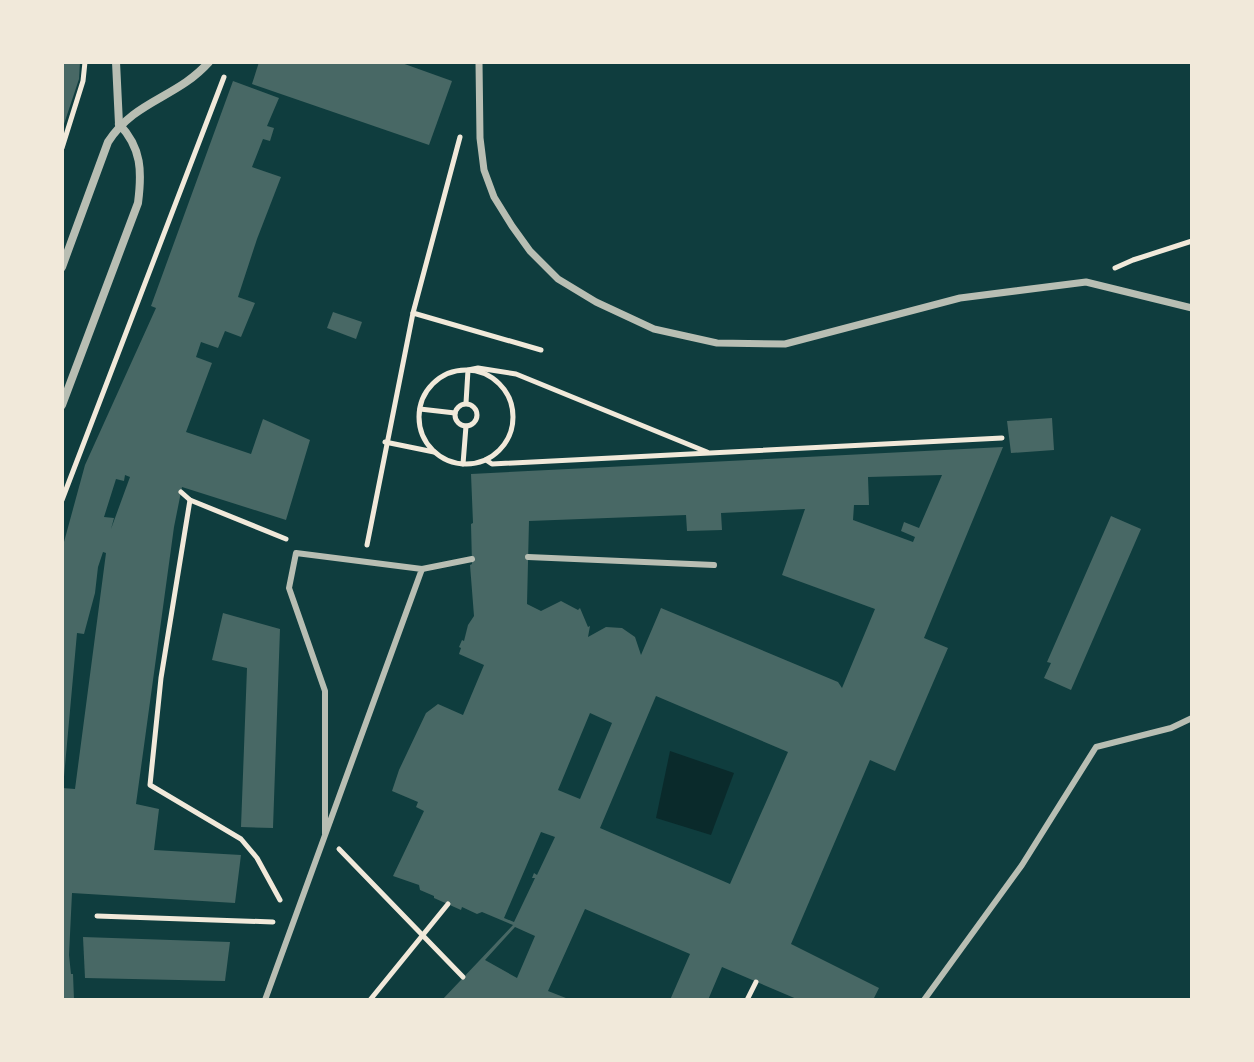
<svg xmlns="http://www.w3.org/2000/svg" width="1254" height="1062" viewBox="0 0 1254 1062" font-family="'Asap Condensed',sans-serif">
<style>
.water{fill:#0a2a2b}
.building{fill:#486865;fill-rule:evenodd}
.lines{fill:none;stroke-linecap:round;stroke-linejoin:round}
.path{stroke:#f1e9da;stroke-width:5}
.service{stroke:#b8beb3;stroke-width:6}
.pedestrian{stroke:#b8beb3;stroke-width:7}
.minor{stroke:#b8beb3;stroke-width:8}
</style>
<rect width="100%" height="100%" fill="#0f3d3e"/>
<polygon class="water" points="670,751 734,773 711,835 656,818"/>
<g class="building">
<polygon points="62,62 80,62 79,79 63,127"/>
<polygon points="259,62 399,62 452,81 429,145 252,84"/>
<path d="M233 81 279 98 267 126 274 128 270 141 263 139 252 167 281 177 257 239 238 297 255 303 241 337 225 331 218 348 201 342 196 357 212 363 186 432 251 454 263 419 310 440 286 520 182 487 174 527 136 804 159 809 154 850 241 855 235 903 72 893 69 955 71 974H73L74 1000H62V788L75 789 106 553 103 552 98 567 95 593 84 634 77 633 64 777H62V558L64 542 85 465 156 308 151 306ZM125 475 130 477 111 529 114 518 104 517 116 479 124 481Z"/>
<polygon points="333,312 362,322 356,339 327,328"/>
<polygon points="1052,418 1054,450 1011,453 1007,421"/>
<path d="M1003 447 924 638 948 648 895 771 870 760 791 944 879 988 873 1000H799L722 967 708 1000H670L690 954 585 909 548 991 571 1000H442L513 925 482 912 477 914 462 907 461 910 434 898V896L420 890 419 885 393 876 424 811 416 807 418 802 392 791 399 770 426 713 438 704 463 715 484 665 459 654 461 648 459 647 462 640 464 641 468 625 474 616 470 565 472 564 471 524 473 523 471 474ZM942 475 919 528 904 522 901 531 915 537 913 542 853 520 854 505H869L868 477ZM805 509 782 575 875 609 842 688 838 682 661 608 641 655 635 637 622 628 606 627 588 637 590 626 588 627 580 608 578 610 561 601 541 611 527 604 529 521 686 515 687 531 722 530 721 513ZM656 696 788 752 730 884 600 828ZM590 713 612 723 580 799 558 790ZM541 832 555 837 537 875 534 873 532 878H535L514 922 504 918ZM515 927 535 936 517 978 485 960Z"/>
<polygon points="1111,516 1141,529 1071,690 1044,678 1051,663 1047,662"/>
<polygon points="223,613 280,629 273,828 241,827 247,668 212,660"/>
<polygon points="83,937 230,942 225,981 85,978"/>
</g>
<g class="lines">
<g class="path">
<polyline points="62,148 83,81 85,62"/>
<polyline points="1115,268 1133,260 1192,241"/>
<polyline points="413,313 541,350"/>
<circle cx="466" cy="417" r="47"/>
<polyline points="466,403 468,370 478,368 516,374 707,452"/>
<circle cx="466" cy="415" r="11"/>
<polyline points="420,409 455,413"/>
<polyline points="385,442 434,452"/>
<polyline points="486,460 492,464 1002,438"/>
<polyline points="463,464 466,426"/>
<polyline points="181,492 190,500 286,539"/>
<polyline points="62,500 224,77"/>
<polyline points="190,500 161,678 150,785 241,839 257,858 280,900"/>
<polyline points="367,545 413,313 460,137"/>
<polyline points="339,849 463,977"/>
<polyline points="97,916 273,922"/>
<polyline points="370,1000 448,904"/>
<polyline points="747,1000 756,982"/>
</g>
<g class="service">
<polyline points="528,557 714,565"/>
<polyline points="422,569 472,559"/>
<polyline points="265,1000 422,569 296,553 289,588 325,691 325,834"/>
<polyline points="924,1000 1022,865 1096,747 1171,728 1192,718"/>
</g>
<polyline class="pedestrian" points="479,62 480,138 484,170 494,197 512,226 530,251 558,279 596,302 654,329 717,343 785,344 960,298 1086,282 1192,308"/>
<g class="minor">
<polyline points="116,62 119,124"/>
<path d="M62 267 108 142C135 100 177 98 209 62"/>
<path d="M62 405 138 203C142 172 142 148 119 124"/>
</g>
</g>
<rect width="1254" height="1062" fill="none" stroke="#f1e9da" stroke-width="128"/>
</svg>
